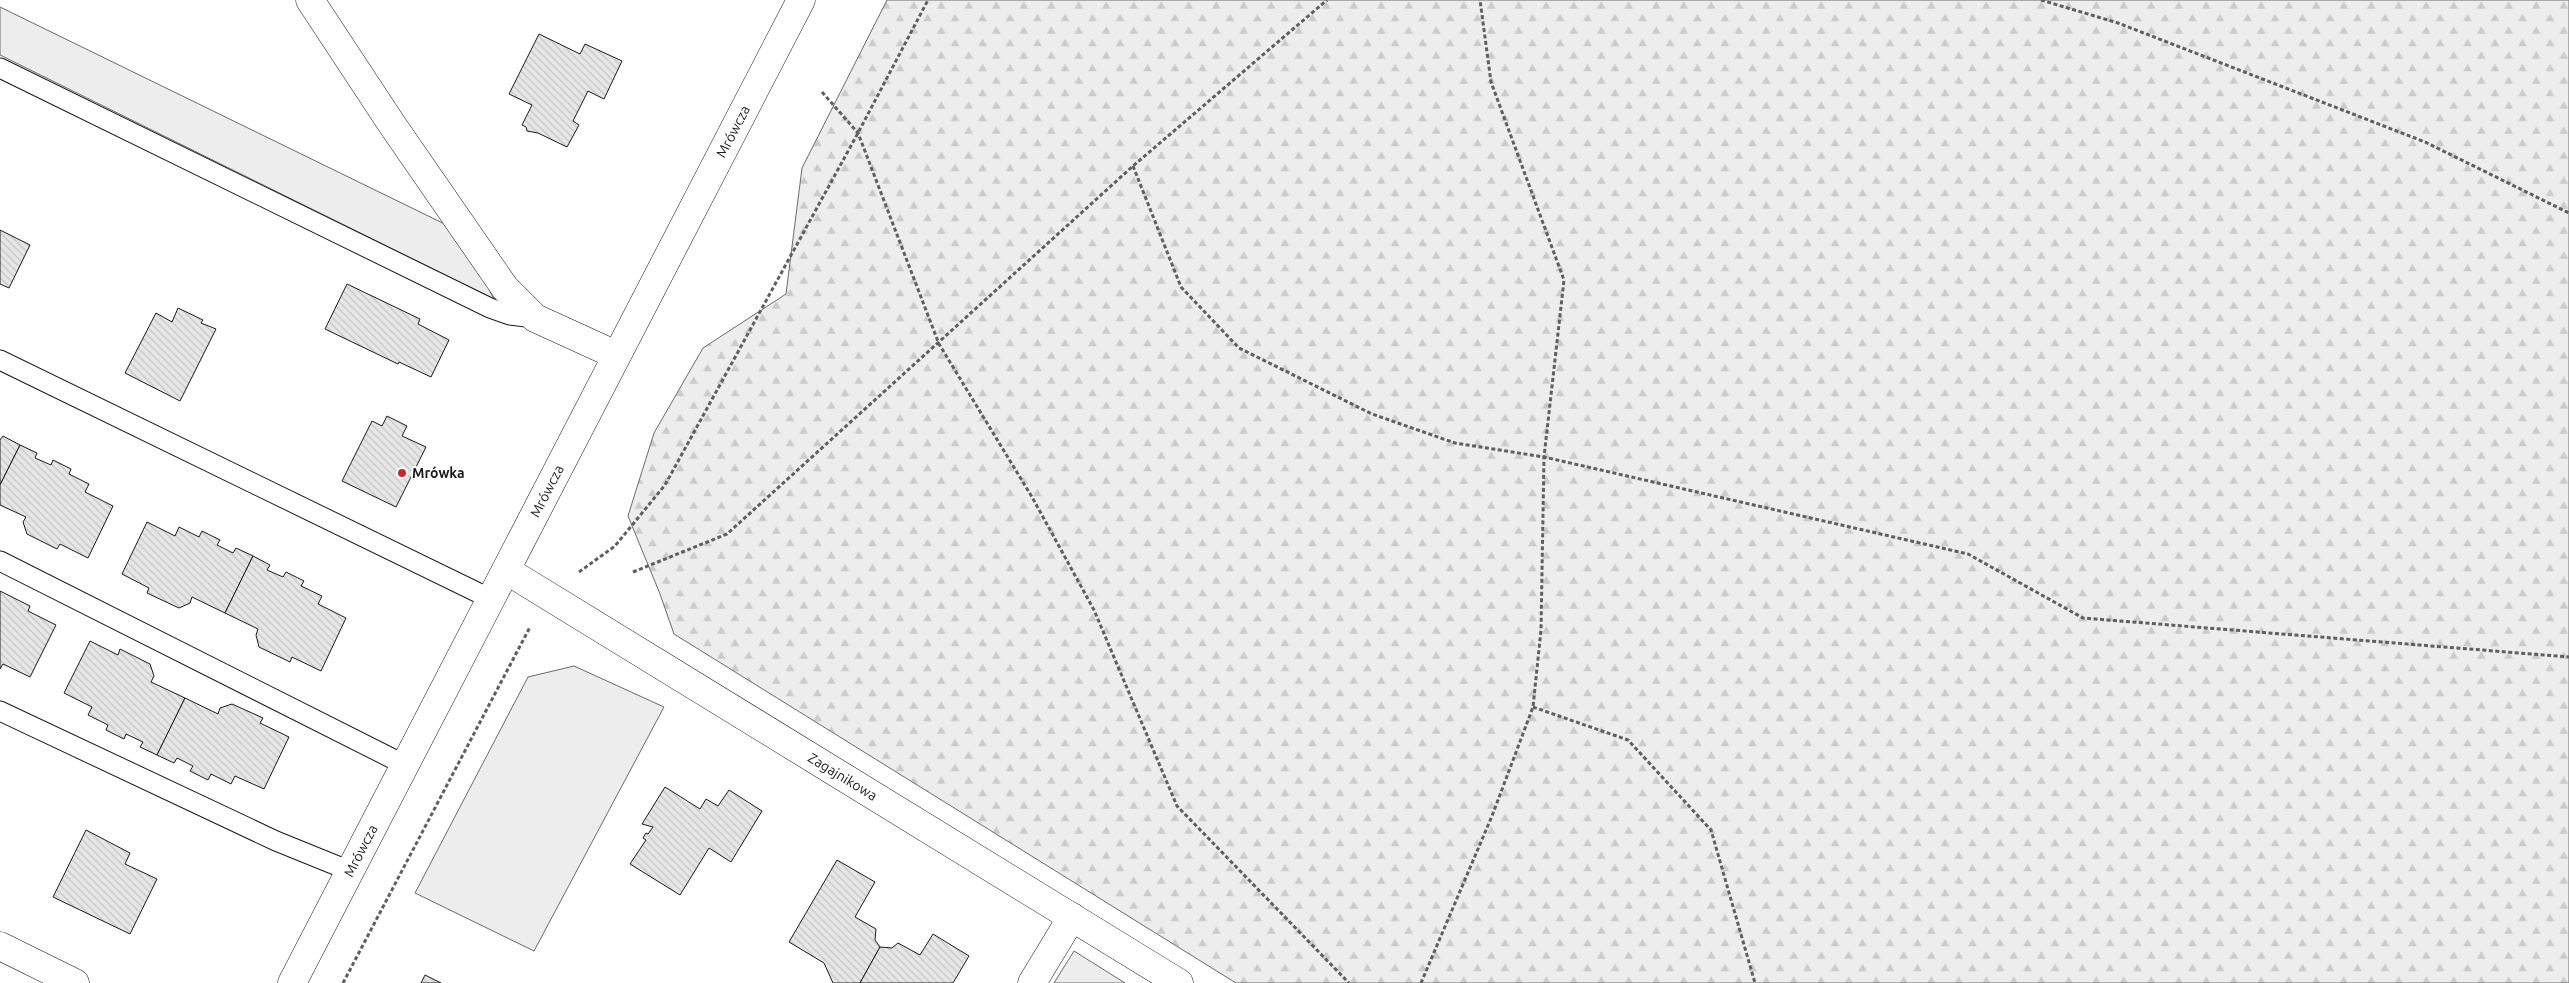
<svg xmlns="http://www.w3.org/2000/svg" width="2569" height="983" viewBox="0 0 2569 983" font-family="Ubuntu,sans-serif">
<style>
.built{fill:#ededed;stroke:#6a6a6a}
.forest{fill:url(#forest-firs);stroke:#6a6a6a}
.building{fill:url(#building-back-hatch);stroke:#1a1a1a}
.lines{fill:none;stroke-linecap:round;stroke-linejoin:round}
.lane-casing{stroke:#1a1a1a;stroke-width:21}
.street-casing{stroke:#1a1a1a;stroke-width:29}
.secondary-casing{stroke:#1a1a1a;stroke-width:29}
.path{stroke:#5f5f5f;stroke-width:3;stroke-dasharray:4 2.5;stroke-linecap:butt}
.lane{stroke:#fff;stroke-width:19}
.street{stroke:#fff;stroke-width:28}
.secondary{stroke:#fff;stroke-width:28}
.poi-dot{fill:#c62828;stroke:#fff;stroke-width:2}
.labels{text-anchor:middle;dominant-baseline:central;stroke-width:4;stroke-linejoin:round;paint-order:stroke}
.street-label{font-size:14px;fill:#1a1a1a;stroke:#fff}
.poi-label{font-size:14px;font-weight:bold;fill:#1a1a1a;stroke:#fff;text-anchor:start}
</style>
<defs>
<pattern id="forest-firs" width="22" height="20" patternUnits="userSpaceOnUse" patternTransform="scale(1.25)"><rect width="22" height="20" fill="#ededed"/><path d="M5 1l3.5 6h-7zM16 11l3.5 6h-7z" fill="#cbcbcb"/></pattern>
<pattern id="building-back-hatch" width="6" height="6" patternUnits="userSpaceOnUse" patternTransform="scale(1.25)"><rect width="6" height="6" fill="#e6e6e6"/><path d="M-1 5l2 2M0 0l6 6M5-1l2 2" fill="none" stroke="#c5c5c5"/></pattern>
</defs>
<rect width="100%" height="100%" fill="#fff"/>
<g class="built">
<polygon points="0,7 459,231 494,299 0,55"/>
<polygon points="574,666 664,707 534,951 415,893 528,677"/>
<polygon points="1074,951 1125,983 1054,983"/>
</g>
<polygon class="forest" points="887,0 2569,0 2569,983 1236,983 674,634 660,594 628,516 654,433 703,348 786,294 802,168"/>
<g class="building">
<polygon points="539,34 580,54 585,44 622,61 604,99 588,91 573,121 579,125 567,147 538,133 527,131 526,127 522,125 532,105 509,94"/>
<polygon points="0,230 30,245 9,288 0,284"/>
<polygon points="347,284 420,319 418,324 449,340 431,377 399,362 398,364 325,329"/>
<polygon points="178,308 203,320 201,323 216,329 180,401 125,373 156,313 172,322"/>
<polygon points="387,416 407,426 402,436 426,447 396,507 342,481 372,421 382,426"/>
<polygon points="3,436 20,445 0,485 0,440"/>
<polygon points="20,445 37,453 35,458 51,465 53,460 71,469 69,474 89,484 85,492 113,506 88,558 60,544 57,549 27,534 23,522 26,517 0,505 0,485"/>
<polygon points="147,522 175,536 179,527 199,537 202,531 220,540 217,545 233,553 236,548 253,556 225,613 192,597 190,603 179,608 147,593 149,588 122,574"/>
<polygon points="253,556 270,565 267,570 283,577 286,572 304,581 301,586 322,596 318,604 346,618 321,671 292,657 290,662 259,647 256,635 258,629 225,613"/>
<polygon points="0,591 30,606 28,611 56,625 30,677 3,664 0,669"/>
<polygon points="90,641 118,655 120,649 150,664 154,676 151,682 185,698 157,755 140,747 143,742 126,734 124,739 106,730 108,725 88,715 92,707 64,693"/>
<polygon points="185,698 218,714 220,708 232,704 263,718 260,723 289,737 264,789 235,776 231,784 211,774 208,780 190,771 193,766 177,758 174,763 157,755"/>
<polygon points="665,787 700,809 706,799 718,806 729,790 762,811 731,862 709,848 680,895 630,864 646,840 643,838 646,833 648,834 653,827 642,824"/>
<polygon points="86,830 130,853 125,864 157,879 130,934 53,897"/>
<polygon points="837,860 875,882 855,917 876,929 875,940 880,947 860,983 833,983 824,963 789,942"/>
<polygon points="933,934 969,956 953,983 860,983 880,947 892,948 898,943 920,955"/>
<polygon points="425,975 441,983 421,983"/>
</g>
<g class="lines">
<defs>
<g id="lane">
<polyline points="0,68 490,308 510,315 535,318"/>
<polyline points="0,360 491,599"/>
<polyline points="0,561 405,765"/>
<polyline points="0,711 276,841 350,871"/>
</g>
<g id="street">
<polyline points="310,0 391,123 505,288 535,318 616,355"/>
<path id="s1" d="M506 570 1179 983"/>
<polyline points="0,946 75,983"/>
<polyline points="1032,983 1072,917"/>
</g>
<g id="secondary">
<path id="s2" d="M292 983 801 0"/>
</g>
</defs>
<use href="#lane" class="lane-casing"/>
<use href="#street" class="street-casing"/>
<use href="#secondary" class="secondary-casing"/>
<g class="path">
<polyline points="2041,0 2118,23 2425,142 2569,213"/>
<polyline points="822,92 858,133 939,344 1032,497 1094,610 1177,806 1349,983"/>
<polyline points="1133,166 1181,287 1239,348 1372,414 1455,443 1544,457 1968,554 2083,618 2569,657"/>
<polyline points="579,572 615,546 665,485 858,133 928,0"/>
<polyline points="633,572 727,534 1133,166 1327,0"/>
<polyline points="1533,707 1628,740 1711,830 1755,983"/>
<polyline points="343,983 530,627"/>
<polyline points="1421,983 1492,816 1533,707 1541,630 1544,457 1564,280 1491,82 1480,0"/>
</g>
<use href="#lane" class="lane"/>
<use href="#street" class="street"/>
<use href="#secondary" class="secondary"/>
</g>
<circle class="poi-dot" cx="402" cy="473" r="5"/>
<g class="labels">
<g class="street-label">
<text stroke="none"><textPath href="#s2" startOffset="959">Mrówcza</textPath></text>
<text stroke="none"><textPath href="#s2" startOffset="554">Mrówcza</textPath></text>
<text stroke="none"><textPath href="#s1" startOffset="395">Zagajnikowa</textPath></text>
<text stroke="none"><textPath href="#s2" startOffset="149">Mrówcza</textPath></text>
</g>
<g class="poi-label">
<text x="412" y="473">Mrówka</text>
</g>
</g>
</svg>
